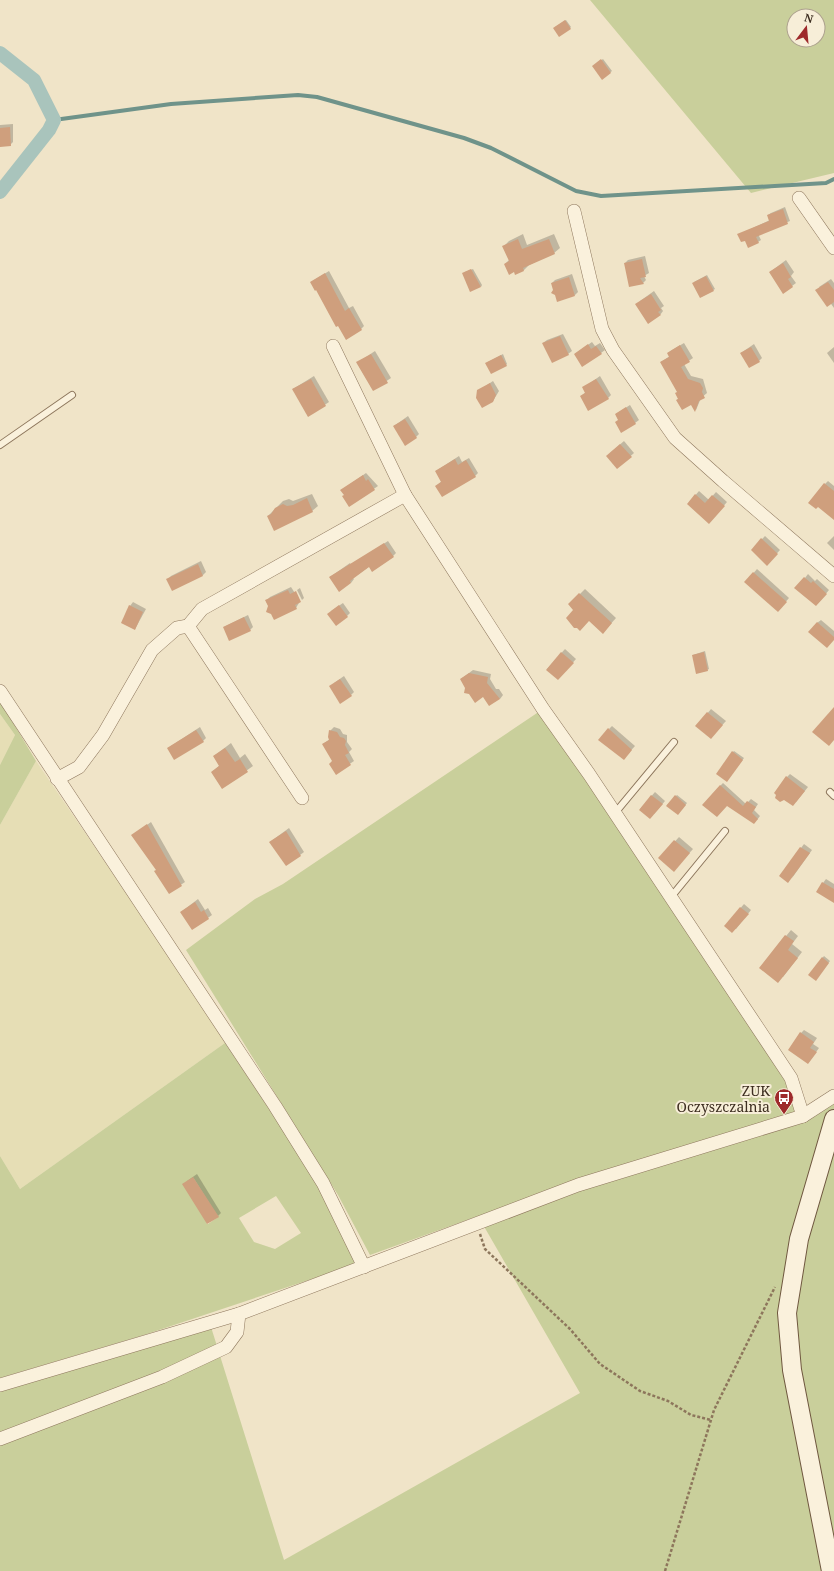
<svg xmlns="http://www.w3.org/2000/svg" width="834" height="1571" viewBox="0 0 834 1571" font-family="'Noto Serif',serif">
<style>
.farmland{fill:#e6deb5}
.green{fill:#c9cf9b;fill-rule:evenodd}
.shadow{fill:#0003}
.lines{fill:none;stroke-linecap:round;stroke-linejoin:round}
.stream{stroke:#6f938a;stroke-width:4}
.canal{stroke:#a9c4bc;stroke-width:14}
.building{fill:#cf9f7d}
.lane-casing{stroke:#8d765c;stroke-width:8}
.street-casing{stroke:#8d765c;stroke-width:14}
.secondary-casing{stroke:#6f573f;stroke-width:20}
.path{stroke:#8d765c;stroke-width:2.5;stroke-dasharray:3 2;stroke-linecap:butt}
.lane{stroke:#faf1dc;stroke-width:6}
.street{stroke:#faf1dc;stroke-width:13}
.secondary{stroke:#faf1dc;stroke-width:18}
.labels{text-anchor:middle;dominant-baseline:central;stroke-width:4;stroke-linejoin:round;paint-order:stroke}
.poi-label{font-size:14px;fill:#3d2e20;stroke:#f7eed8;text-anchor:end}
</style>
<rect width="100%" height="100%" fill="#f0e4c8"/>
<g class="farmland">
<polygon points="0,714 15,735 0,765"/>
<polygon points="36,761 169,956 225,1043 20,1189 0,1156 0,825"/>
</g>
<g class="green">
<path d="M590 0H834V173L751 193ZM794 16H818V40H794Z"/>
<polygon points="0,701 36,761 0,825 0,765 15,735 0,714"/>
<polygon points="543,709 806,1110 834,1104 834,1571 0,1571 0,1391 211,1327 284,1560 580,1393 478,1216 370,1255 338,1195 186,950 255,899 283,884"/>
<path d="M225 1043 309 1169 357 1264 144 1335 0 1378V1156L20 1189ZM193 1177 218 1217 208 1224H207ZM276 1196 301 1233 275 1249 254 1242 239 1218Z"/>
</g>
<g class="shadow">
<polygon points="566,20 571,27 570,28 555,27"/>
<polygon points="603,59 612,71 603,78 595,65"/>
<polygon points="13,124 13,142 10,145 0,146 0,125"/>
<polygon points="785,207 790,221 758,234 761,240 758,242 745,240 738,235 770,220 768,215 771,213"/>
<polygon points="523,234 527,245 554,234 560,248 554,253 529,265 524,270 515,271 505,264 510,259 504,246 509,241"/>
<polygon points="645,256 649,273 644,276 646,280 643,283 630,286 625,263 628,260"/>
<polygon points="786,260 794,272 791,276 796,283 792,286 770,272"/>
<polygon points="473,269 482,285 481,287 465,272"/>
<polygon points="329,271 349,308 353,306 364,326 361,329 311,282"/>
<polygon points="572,274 578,292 575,295 554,290 552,283 555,280"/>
<polygon points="707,275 715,289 701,297 694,282"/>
<polygon points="831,279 834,283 834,308 819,287"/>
<polygon points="654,291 664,306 661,308 663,311 660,315 640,301"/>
<polygon points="563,334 572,351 568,354 543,343 547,340"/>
<polygon points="592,342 595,346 600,343 605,350 601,353 575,354"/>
<polygon points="684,343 693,358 684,364 691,376 703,379 707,393 701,398 696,410 692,403 677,400 679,398 678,391 661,362 670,356 668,353 672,350"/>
<polygon points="754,344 762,358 759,361 741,353"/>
<polygon points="834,347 834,363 827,353"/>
<polygon points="375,351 391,378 373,390 357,363"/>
<polygon points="503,354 507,364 506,365 488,362"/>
<polygon points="314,376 329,402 308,416 293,389"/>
<polygon points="600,376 611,395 608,398 581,396 586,392 583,388"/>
<polygon points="493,381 499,391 493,401 478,391"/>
<polygon points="630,405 639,420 635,423 619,420 616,414"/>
<polygon points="408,416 419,434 416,437 394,426"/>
<polygon points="624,441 634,453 617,468 610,453"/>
<polygon points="459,456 462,462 469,458 478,473 475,476 436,486 442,481 436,471"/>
<polygon points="366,473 378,486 349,506 342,490"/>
<polygon points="828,481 834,486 834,508 825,484"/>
<polygon points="699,491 709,500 716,492 727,502 712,519 688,504"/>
<polygon points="312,494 318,506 312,511 268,516 283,501 289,499 293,501"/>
<polygon points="765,536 780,550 770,561 752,550"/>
<polygon points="834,536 834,550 827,543"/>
<polygon points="388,541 396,553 393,556 370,566 353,578 354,579 351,583 330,577 350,563 351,565"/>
<polygon points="201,561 206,572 203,575 172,589 168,579 171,576"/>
<polygon points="757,569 789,598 778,611 746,582"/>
<polygon points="808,574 815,581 817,579 829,590 819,602 805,578"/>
<polygon points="291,587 300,601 296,608 269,606 266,601 270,597"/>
<polygon points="300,588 304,598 302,600 297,590"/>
<polygon points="585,589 616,618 608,627 574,610 570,604"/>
<polygon points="133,602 146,609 135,629 130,606"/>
<polygon points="343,603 350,613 347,616 331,611"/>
<polygon points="248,615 253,627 250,630 224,627"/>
<polygon points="821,620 834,631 834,639 817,623"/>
<polygon points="565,649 576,659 561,676 547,669"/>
<polygon points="705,651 709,669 707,670 693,655"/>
<polygon points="473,670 491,674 490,679 496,689 499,689 503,695 500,699 483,696 466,688 461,679"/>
<polygon points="344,676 354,692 351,695 334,683"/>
<polygon points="711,709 726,721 714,734 697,726"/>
<polygon points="612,726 635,746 627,755 609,729"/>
<polygon points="200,727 206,738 203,741 168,748"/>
<polygon points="334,727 340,729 343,734 347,735 347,742 352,749 349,752 354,761 336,773 333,761 323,744 330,739 330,731"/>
<polygon points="231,743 240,758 245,754 253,766 222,788 212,772 220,765 214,756"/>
<polygon points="734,751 744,758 728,779 733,752"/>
<polygon points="790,774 808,787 796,802 787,777"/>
<polygon points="723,783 746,804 751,799 758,804 754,810 760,816 757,820 720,786"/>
<polygon points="655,792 665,801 654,814 640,809"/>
<polygon points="677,795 687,803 678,814 667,805"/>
<polygon points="151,822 185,882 170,892 157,869 133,835"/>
<polygon points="289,828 304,852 300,855 270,842"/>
<polygon points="679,837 693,849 677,867 660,858"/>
<polygon points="804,844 812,850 792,878 801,848"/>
<polygon points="826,879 834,884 834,900 823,883"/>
<polygon points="198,899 205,910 208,908 212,915 192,929 181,912"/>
<polygon points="744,904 751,910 736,929 725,926"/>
<polygon points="791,930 798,936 792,944 802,952 783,977 760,968"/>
<polygon points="824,956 830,961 817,978 809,975"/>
<polygon points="804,1030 817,1038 813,1044 819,1048 808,1063 801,1033"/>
<polygon points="197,1174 221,1213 218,1216 187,1181"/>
</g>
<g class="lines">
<polyline class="stream" points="54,120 171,104 298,95 317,97 464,138 491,148 576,191 601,196 826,183 834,179"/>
<polyline class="canal" points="0,53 34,80 54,120 49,130 0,192"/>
</g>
<g class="building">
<polygon points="565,20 571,29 559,37 553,28"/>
<polygon points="601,59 611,73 602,80 592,66"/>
<polygon points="10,127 11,146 0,147 0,128"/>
<polygon points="783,209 788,224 756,237 759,243 748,248 745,241 741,242 737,234 769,221 767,215"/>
<polygon points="518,239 522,249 549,239 555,254 523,268 524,271 515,275 514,272 509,275 504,264 509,261 502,246"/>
<polygon points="642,259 646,277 640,278 644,284 629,287 624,263"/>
<polygon points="783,263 791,277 788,279 793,287 783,294 769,272"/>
<polygon points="471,269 481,287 470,292 462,273"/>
<polygon points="325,273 345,311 349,308 362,330 346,340 338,326 336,327 316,290 315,291 310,282"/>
<polygon points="706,276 714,291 700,298 692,283"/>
<polygon points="569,277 575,296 557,302 555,295 551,293 553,290 551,283"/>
<polygon points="828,282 834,290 834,302 827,307 815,290"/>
<polygon points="651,294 661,310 658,312 661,315 648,324 635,304"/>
<polygon points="560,336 569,355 552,363 542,343"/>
<polygon points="588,344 591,349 596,346 602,354 582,367 574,354"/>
<polygon points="680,345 690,362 681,367 688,379 700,383 703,388 702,392 705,398 699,401 695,412 691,405 682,410 676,400 678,399 675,393 677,392 660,362 669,357 667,353"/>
<polygon points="751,347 760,362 749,368 740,353"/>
<polygon points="371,354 388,383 373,391 356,362"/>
<polygon points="501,355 507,366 491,374 485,363"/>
<polygon points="311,379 326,406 308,417 292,389"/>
<polygon points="596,379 609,399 588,411 580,396 585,393 582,387"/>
<polygon points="490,383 496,395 493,402 482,408 476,398 477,390"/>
<polygon points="626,407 636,424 621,433 615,422 618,420 615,414"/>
<polygon points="405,419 417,438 405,446 393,426"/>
<polygon points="620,444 632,457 617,469 606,456"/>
<polygon points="455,459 458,465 466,460 476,477 442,497 435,486 441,482 435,471"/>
<polygon points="363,475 366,481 368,479 375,490 349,507 342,496 344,495 340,490"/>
<polygon points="824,483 834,491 834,520 818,507 816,509 808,503"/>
<polygon points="695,494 705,503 712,495 725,506 709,524 687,504"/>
<polygon points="307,498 313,512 274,531 267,516 271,514 275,508 283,504 287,506 293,505"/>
<polygon points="761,538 778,554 767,566 751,550"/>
<polygon points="384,543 394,557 372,572 369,567 350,581 351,583 339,592 329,577"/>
<polygon points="198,564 203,576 172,591 166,579"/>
<polygon points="753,572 787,602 778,612 744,582"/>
<polygon points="804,577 811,583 813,581 827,594 816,606 794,588"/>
<polygon points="288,590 290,594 296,591 301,602 295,605 297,609 274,620 271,614 266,612 268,606 265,600"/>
<polygon points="579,593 612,623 603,634 589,621 580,631 577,628 574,628 566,618 573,610 568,604"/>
<polygon points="129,605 143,612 135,630 121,623"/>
<polygon points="339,605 348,617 336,626 327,614"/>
<polygon points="244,617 251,631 229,641 223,627"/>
<polygon points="817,622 834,637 834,640 827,648 808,632"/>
<polygon points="561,652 574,663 558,680 546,670"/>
<polygon points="704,652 708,671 696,674 692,655"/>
<polygon points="469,673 488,677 487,683 500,699 489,706 483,697 475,703 469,694 464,693 465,688 460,679"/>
<polygon points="340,679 352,696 340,704 329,686"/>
<polygon points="834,707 834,740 829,746 812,732"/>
<polygon points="707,712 723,725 711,739 695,726"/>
<polygon points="608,728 632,750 624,760 598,740"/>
<polygon points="196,730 204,742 174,760 167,748"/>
<polygon points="329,730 337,732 340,737 344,738 346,741 345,745 349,753 345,755 351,765 336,775 329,764 332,761 322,744 329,740 328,737"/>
<polygon points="225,748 235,762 240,759 248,772 222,789 211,772 219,766 213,756"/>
<polygon points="732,751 743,760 727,782 716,774"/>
<polygon points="786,776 805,791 793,806 784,800 780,802 775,798 776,795 774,793"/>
<polygon points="720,785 743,806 747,801 756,807 752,813 758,819 754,824 727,806 717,817 702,805"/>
<polygon points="651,795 663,804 650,819 639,810"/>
<polygon points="675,795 686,805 678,815 666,806"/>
<polygon points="147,824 182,886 169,894 154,871 156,870 131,835"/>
<polygon points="286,831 301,856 286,866 269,842"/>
<polygon points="674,840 690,853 674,872 658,858"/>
<polygon points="800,847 810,853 788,883 779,876"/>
<polygon points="822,882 834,889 834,903 816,892"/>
<polygon points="195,902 201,912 204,910 209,919 192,930 180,912"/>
<polygon points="740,907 749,914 732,933 724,926"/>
<polygon points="785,935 794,941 788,950 798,958 778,983 759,968"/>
<polygon points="822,957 829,963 816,981 808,975"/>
<polygon points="800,1032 814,1042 810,1048 817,1052 808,1064 788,1050"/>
<polygon points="193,1177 219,1217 207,1224 182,1184"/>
</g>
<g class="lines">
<defs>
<g id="lane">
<polyline points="0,445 72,395"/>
<polyline points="830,792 834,796"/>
<polyline points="615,813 674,742"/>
<polyline points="671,897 725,831"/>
</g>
<g id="street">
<polyline points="799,198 834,248"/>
<polyline points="574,211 602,329 613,350 675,438 723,481 834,576"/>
<polyline points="333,346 405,495 543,709 589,774 791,1078 803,1116"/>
<polyline points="0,691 275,1106 323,1183 364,1267"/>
<polyline points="57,779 79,767 103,735 152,650 177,628 188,626"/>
<polyline points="302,798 188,626 202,609 405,495"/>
<polyline points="0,1385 239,1314 578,1185 803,1116 834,1096"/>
<polyline points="0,1439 162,1377 226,1347 237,1332 239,1314"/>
</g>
<polyline id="secondary" points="831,1571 792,1370 787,1313 799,1239 834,1119"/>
</defs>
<use href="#lane" class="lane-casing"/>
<use href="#street" class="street-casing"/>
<use href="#secondary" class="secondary-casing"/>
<g class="path">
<polyline points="480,1234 485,1249 570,1329 600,1364 640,1391 668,1401 691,1415 711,1420"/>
<polyline points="665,1571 714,1410 775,1287"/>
</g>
<use href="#lane" class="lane"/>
<use href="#street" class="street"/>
<use href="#secondary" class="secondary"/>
</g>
<defs>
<symbol id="bus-pin" viewBox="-11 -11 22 30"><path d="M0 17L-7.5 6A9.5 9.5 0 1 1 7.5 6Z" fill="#9e2a2b" stroke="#f7eed8"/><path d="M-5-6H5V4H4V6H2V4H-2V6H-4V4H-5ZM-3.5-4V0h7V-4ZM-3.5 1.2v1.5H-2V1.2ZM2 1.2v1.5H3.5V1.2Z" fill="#fff"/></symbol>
</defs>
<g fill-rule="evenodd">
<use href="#bus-pin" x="773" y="1087" width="22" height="30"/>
</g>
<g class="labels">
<g class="poi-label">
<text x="770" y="1090">ZUK<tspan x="770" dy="16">Oczyszczalnia</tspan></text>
</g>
</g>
<g transform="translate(806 28) rotate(16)"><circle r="19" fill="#f7eed8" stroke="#ada18e"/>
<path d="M0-3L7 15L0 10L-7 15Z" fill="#9e2a2b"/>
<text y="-6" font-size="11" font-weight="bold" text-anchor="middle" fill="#3d2e20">N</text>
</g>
</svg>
